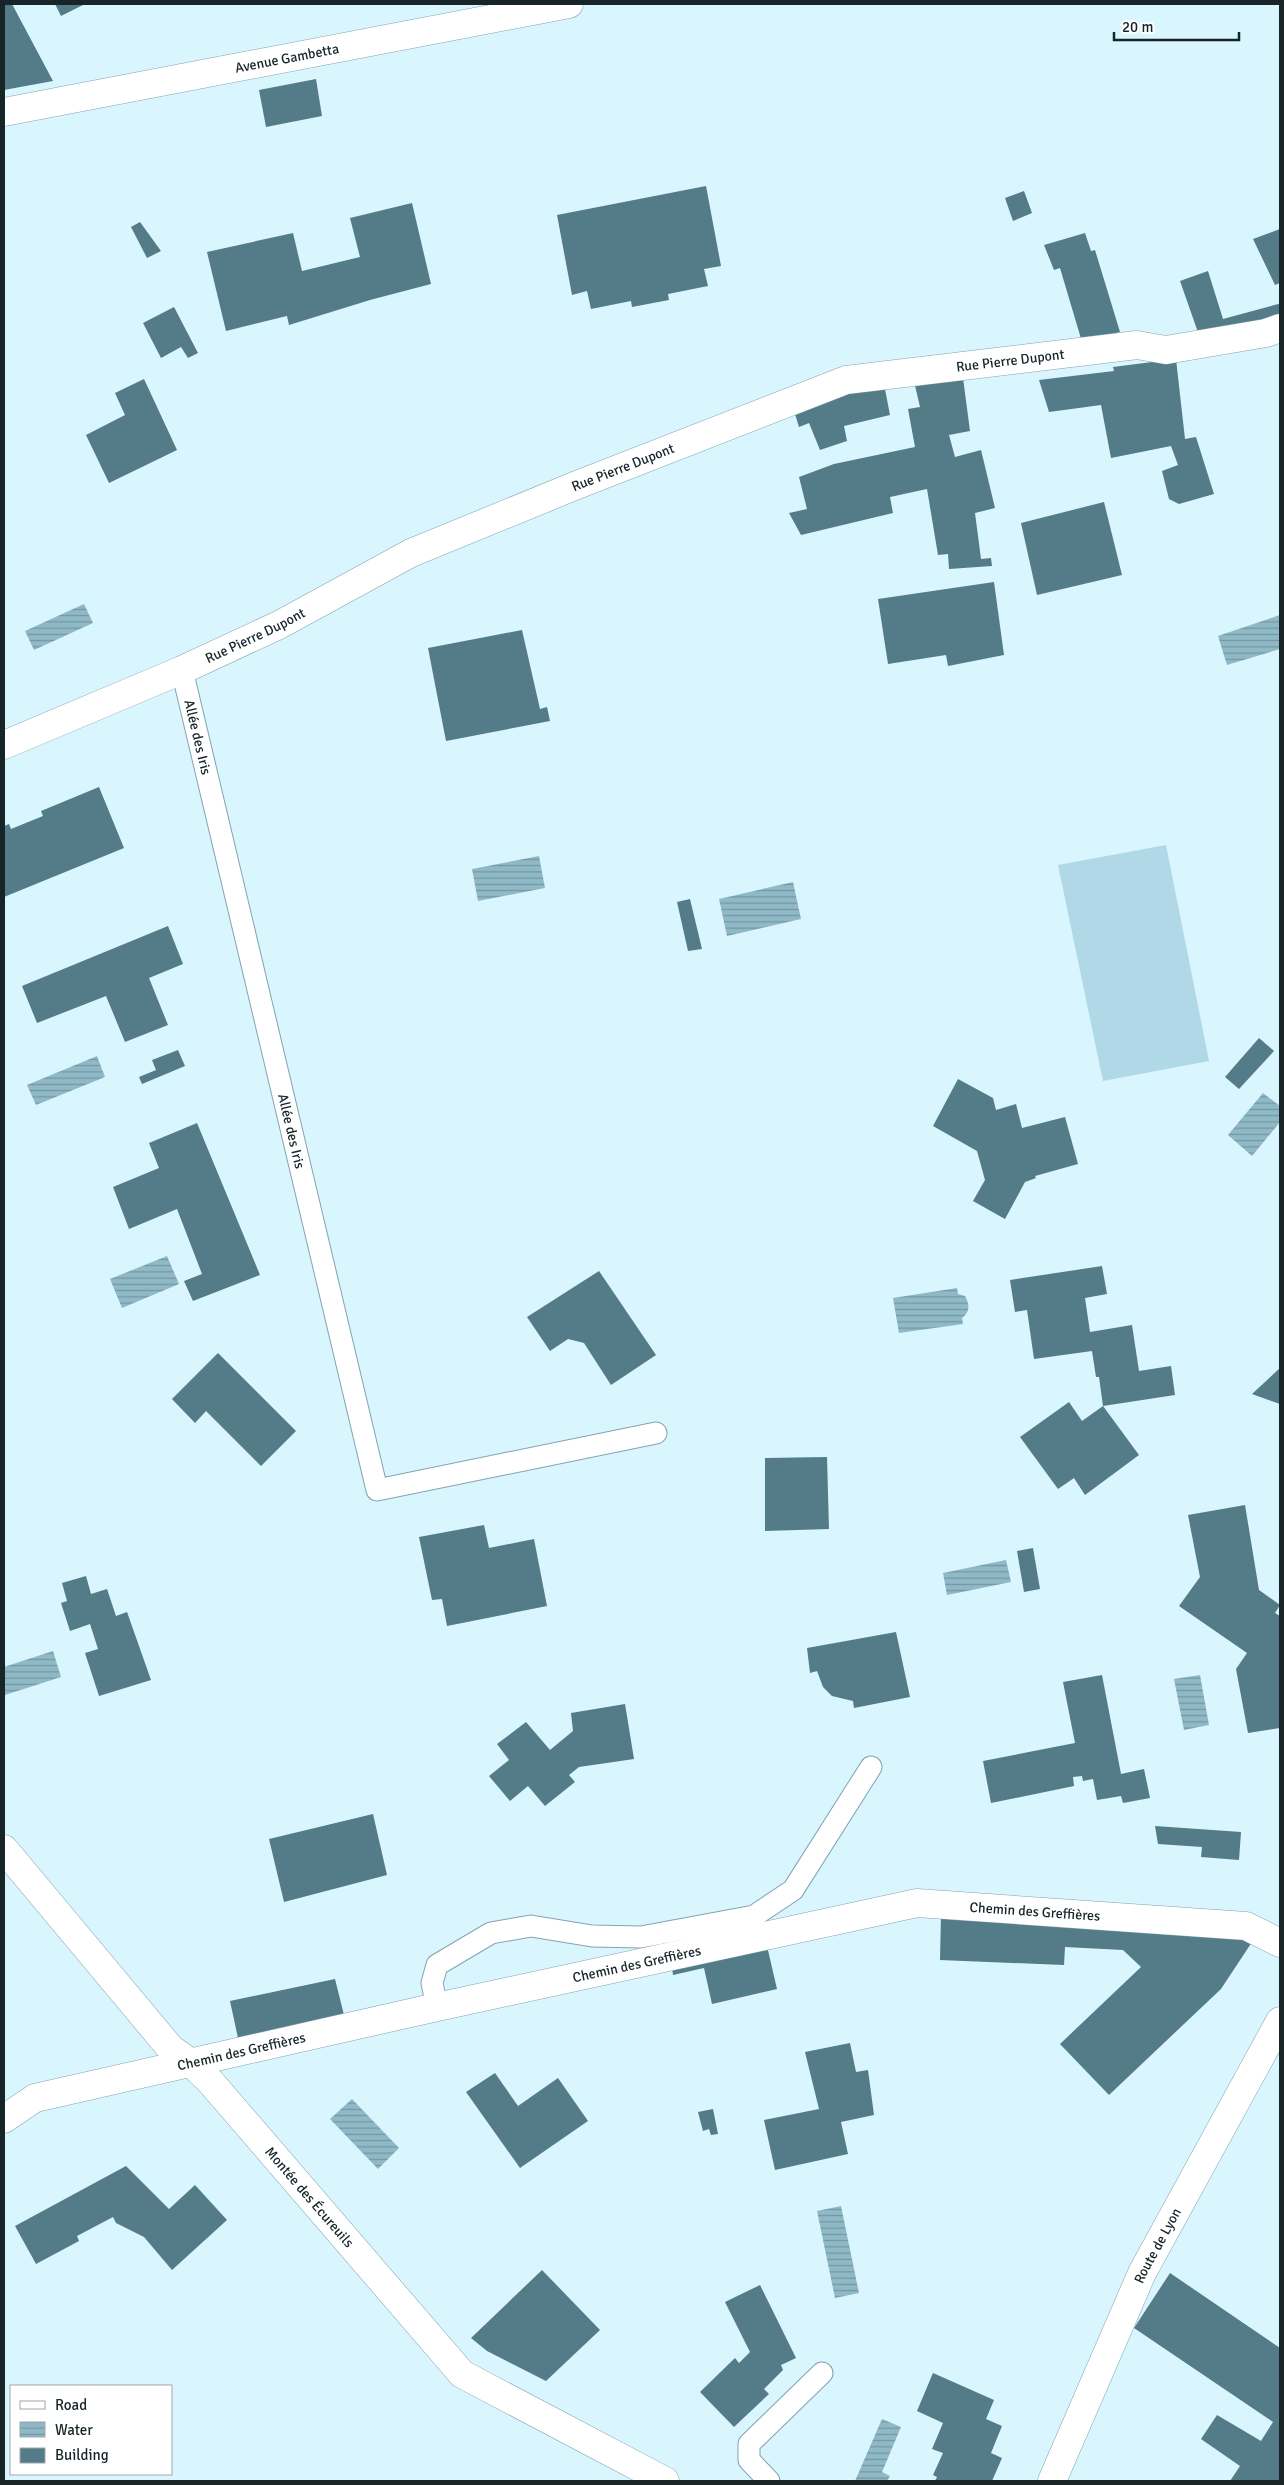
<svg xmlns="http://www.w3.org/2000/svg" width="1284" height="2485" viewBox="0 0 1284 2485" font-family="Signika,sans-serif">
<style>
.pitch{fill:#b1d8e6}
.water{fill:url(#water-rules)}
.building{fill:#537b88}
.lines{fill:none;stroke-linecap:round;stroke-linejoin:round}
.service-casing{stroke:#83a4af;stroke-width:23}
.minor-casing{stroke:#83a4af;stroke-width:29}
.tertiary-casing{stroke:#83a4af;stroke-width:29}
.service{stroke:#fff;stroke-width:21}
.minor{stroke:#fff;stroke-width:28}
.tertiary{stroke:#fff;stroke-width:28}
.labels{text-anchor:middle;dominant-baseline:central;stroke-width:4;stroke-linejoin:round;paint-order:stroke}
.street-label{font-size:14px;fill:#172428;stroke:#fff}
</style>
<defs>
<pattern id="water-rules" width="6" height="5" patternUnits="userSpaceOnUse" patternTransform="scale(1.25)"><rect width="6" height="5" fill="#8fb9c7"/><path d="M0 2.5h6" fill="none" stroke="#7496a2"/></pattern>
</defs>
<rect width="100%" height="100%" fill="#d9f5fe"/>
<polygon class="pitch" points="1166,845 1209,1061 1103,1081 1058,865"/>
<g class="water">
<polygon points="84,604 93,623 34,650 25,631"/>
<polygon points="1280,615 1280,649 1227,665 1218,636"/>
<polygon points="539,856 545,888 478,901 472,869"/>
<polygon points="793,882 801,919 727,936 719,899"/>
<polygon points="97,1056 105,1077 36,1105 27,1085"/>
<polygon points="1263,1093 1280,1106 1280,1122 1252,1156 1228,1135"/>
<polygon points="167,1256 179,1284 122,1308 110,1279"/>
<path d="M957 1288 958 1294 965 1296C970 1305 970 1312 962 1318L963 1324 899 1333 893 1298Z"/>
<polygon points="1006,1560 1011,1582 947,1595 943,1573"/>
<polygon points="53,1651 61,1677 5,1695 4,1667"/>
<polygon points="1200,1675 1209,1725 1184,1730 1174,1679"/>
<polygon points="352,2099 399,2148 378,2169 330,2119"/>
<polygon points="841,2206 859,2293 835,2298 817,2211"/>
<polygon points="882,2419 901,2427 882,2472 890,2476 887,2481 855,2481"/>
</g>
<g class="building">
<polygon points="4,4 12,4 53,81 4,90"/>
<polygon points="55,4 85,4 61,16"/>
<polygon points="316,79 322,116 266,127 259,90"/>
<polygon points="706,186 721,266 704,269 708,286 668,294 669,300 632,307 631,301 591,309 587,291 572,295 557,215"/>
<polygon points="1024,191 1032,213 1013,221 1005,198"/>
<polygon points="412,203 431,284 370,300 289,325 287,316 226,331 207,252 293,233 302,271 360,257 350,218"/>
<polygon points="140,222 161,251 147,258 131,227"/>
<polygon points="1280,229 1280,283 1275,285 1253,239"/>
<polygon points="1085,233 1091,251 1095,250 1120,332 1082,342 1060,268 1054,270 1044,245"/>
<polygon points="1208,271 1223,319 1278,304 1280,305 1280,320 1200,338 1180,281"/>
<polygon points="174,307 198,353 188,358 181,347 161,358 143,323"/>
<polygon points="1176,359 1185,439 1196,437 1214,494 1179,504 1169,499 1162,471 1178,465 1171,446 1111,458 1101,405 1049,412 1039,380 1114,371 1113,367"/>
<polygon points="963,378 970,431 949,435 955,457 981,450 995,508 975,513 981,559 991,558 992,566 949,569 948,554 938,555 927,489 890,497 893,513 801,535 789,513 807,509 799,477 834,464 915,447 908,409 920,407 914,381"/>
<polygon points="144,379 177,450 109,483 86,435 125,415 115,393"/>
<polygon points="884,384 890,415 844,426 847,441 820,450 809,423 799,427 795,414 858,388"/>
<polygon points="1104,502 1122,575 1037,595 1021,523"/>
<polygon points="994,582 1004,655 948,666 946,655 888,664 878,599"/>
<polygon points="522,630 540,709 547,707 550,721 446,741 428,648"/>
<polygon points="99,787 124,848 4,897 4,826 9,824 11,829 43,816 41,811"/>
<polygon points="690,899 702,949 688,951 677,902"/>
<polygon points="168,926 183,964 149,978 168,1025 125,1042 106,996 37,1023 22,986"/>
<polygon points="1259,1038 1274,1051 1239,1089 1225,1077"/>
<polygon points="178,1050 185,1066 142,1084 139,1077 156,1070 152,1060"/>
<polygon points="958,1079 993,1098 996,1110 1016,1104 1022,1128 1065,1117 1078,1164 1035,1176 1036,1178 1025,1182 1005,1219 973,1201 985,1180 977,1151 933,1126"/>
<polygon points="197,1123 260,1275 193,1301 184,1281 202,1274 177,1209 129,1229 113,1187 159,1168 149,1143"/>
<polygon points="1102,1266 1107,1294 1085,1298 1090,1332 1132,1325 1139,1371 1171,1366 1175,1395 1103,1406 1099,1377 1096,1377 1092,1351 1034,1359 1027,1310 1015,1312 1010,1280"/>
<polygon points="599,1271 656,1355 611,1385 584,1343 568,1339 550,1351 527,1317"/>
<polygon points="218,1353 296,1431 261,1466 206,1411 195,1423 172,1399"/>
<polygon points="1280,1368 1280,1404 1252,1394"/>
<polygon points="1069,1402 1082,1421 1103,1406 1139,1455 1085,1495 1074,1478 1058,1489 1020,1437"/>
<polygon points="827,1457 829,1529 765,1531 765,1458"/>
<polygon points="1245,1505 1259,1590 1280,1605 1275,1613 1280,1616 1280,1728 1248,1733 1236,1669 1247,1653 1179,1606 1200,1577 1188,1515"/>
<polygon points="484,1525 489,1548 534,1539 547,1606 447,1626 442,1599 432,1600 419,1537"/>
<polygon points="1033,1548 1040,1589 1024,1592 1017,1551"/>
<polygon points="86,1576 91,1594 107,1589 116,1616 127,1612 151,1680 99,1696 85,1653 98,1649 90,1624 70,1631 61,1603 67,1601 62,1583"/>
<polygon points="896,1632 910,1697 854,1708 853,1701 832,1696 823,1687 817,1671 810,1673 807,1648"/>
<polygon points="1102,1675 1121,1774 1144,1769 1150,1798 1123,1803 1121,1796 1097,1800 1093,1779 1083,1781 1082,1776 1073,1777 1074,1786 991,1803 983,1761 1075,1743 1063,1682"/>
<polygon points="625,1704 634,1759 579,1767 569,1775 575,1782 545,1806 528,1786 510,1801 489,1776 509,1760 497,1744 526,1722 550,1750 573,1731 571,1713"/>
<polygon points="373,1814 387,1875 284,1902 269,1839"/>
<polygon points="1155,1826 1241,1832 1239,1860 1201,1857 1202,1847 1158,1844"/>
<polygon points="941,1915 1236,1932 1252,1942 1221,1989 1109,2095 1060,2044 1141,1967 1123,1950 1065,1947 1064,1965 940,1960"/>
<polygon points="767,1946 777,1989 712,2004 704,1968 673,1975 672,1967"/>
<polygon points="335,1979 344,2015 238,2038 230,2001"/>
<polygon points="850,2043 856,2072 868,2070 874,2115 841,2122 848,2154 775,2170 764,2120 819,2109 805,2052"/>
<polygon points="495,2073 518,2106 558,2078 588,2121 520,2168 466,2092"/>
<polygon points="713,2109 718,2134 711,2135 709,2129 703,2131 698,2112"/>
<polygon points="126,2166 169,2209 195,2185 227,2220 172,2270 144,2237 116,2223 113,2217 77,2236 79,2241 36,2264 15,2226"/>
<polygon points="542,2270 600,2330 546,2381 487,2351 471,2338"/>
<polygon points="1170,2273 1280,2348 1280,2481 1230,2481 1240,2466 1201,2439 1217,2415 1261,2441 1273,2422 1134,2328"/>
<polygon points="760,2285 796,2358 781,2365 783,2370 764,2389 769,2394 734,2427 700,2392 735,2358 739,2363 750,2352 725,2302"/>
<polygon points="933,2373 994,2400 986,2419 1002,2426 991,2453 1002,2458 992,2481 935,2481 937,2477 933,2475 943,2453 932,2449 943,2423 917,2411"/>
</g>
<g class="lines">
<defs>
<g id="service">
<path id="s1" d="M182 670 377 1490 656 1433"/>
<polyline points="437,2007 432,1983 437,1965 491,1933 531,1926 592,1936 641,1937 754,1916 793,1890 871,1767"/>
<polyline points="769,2481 749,2460 749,2444 822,2373"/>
</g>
<g id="minor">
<path id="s2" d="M4 112 569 4"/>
<path id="s3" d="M4 745 182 670 279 625 411 553 577 485 846 380 1137 345 1166 350 1266 333 1280 328"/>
<path id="s4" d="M4 1849 171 2049 191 2063 209 2080 462 2374 665 2481"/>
<path id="s5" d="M4 2119 35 2098 437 2007 917 1903 1246 1926 1280 1943"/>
</g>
<g id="tertiary">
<path id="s6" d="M1052 2481 1142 2273 1280 2021"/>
</g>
</defs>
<use href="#service" class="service-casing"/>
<use href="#minor" class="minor-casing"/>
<use href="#tertiary" class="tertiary-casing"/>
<use href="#service" class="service"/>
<use href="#minor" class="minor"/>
<use href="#tertiary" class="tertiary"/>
</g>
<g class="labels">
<g class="street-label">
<text stroke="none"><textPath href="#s2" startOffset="288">Avenue Gambetta</textPath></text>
<text stroke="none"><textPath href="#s3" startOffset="1084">Rue Pierre Dupont</textPath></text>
<text stroke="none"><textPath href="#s3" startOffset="679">Rue Pierre Dupont</textPath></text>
<text stroke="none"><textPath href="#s3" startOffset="274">Rue Pierre Dupont</textPath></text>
<text stroke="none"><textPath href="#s1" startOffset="69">Allée des Iris</textPath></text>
<text stroke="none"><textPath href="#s1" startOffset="474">Allée des Iris</textPath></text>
<text stroke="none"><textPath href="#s5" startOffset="1059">Chemin des Greffières</textPath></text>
<text stroke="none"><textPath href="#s5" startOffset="654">Chemin des Greffières</textPath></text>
<text stroke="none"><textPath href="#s5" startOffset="249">Chemin des Greffières</textPath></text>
<text stroke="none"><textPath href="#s4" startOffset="464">Montée des Écureuils</textPath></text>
<text stroke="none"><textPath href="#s6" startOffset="258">Route de Lyon</textPath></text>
</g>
</g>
<rect width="1284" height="2485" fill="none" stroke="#172428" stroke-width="10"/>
<rect x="10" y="2385" width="162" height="90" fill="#ffffff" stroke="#a2a7a9"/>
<rect x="20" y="2401" width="25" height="8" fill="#ffffff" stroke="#a2a7a9"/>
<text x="55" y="2410" font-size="15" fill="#172428">Road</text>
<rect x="20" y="2422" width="25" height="15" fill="url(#water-rules)" stroke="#a2a7a9"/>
<text x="55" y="2435" font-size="15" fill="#172428">Water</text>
<rect x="20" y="2448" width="25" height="15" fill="#537b88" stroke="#a2a7a9"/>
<text x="55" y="2460" font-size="15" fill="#172428">Building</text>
<path d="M1114 32v8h125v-8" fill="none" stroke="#172428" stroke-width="2.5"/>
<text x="1122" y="32" font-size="15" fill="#172428" stroke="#ffffff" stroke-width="4" paint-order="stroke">20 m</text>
</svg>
